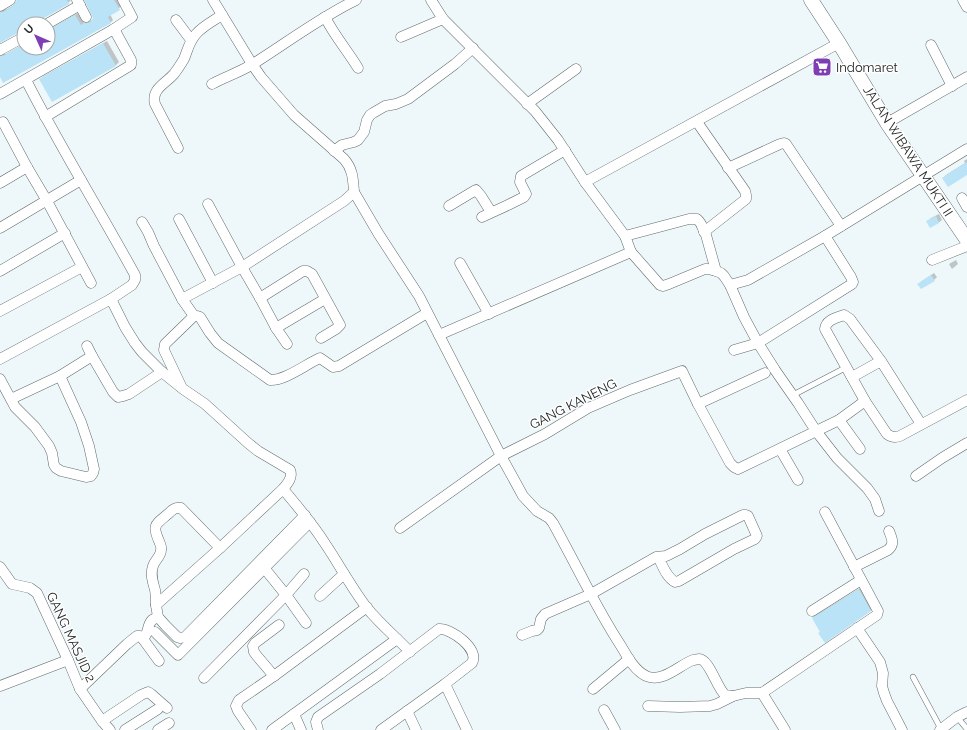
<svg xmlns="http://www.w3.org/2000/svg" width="967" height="730" viewBox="0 0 967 730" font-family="Raleway,sans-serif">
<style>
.shadow{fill:#0003}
.building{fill:#bae3f7}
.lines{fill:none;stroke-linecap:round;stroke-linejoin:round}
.service-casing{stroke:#646c6d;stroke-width:6}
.minor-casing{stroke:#646c6d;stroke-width:11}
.secondary-casing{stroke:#646c6d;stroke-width:15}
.service{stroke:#fff;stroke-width:5}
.minor{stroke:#fff;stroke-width:10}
.secondary{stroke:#fff;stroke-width:14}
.labels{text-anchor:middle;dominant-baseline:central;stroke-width:3;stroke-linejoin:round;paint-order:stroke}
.poi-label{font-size:13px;fill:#212525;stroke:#fff;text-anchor:start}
.street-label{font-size:13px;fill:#212525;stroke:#fff}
</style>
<rect width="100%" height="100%" fill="#eef7f9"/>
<g class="shadow">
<polygon points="17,0 71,0 68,3 44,17 44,24 24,24 24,30 21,30 0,42 0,9 3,10 7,9 16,4"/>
<polygon points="85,0 118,0 122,6 110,14 113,20 111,22 0,75 0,53 6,54 24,44 24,48 48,48 48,27 54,27 78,13 84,23 87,21 93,20 94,18"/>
<polygon points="107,41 119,62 116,65 53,100 41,79 44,76"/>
<polygon points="967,159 967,169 943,178 946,175 965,163 964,161"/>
<polygon points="939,214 942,220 938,223 928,221 931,218"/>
<polygon points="956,260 958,264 952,269 949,264"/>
<polygon points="934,273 937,277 934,280 919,284 922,281"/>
<polygon points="862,587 873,608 870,611 821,631 813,618 816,615"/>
</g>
<g class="building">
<polygon points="18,0 67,0 69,4 44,18 43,17 30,24 24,24 24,31 21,31 0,43 0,12 3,12 13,6 16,1"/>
<polygon points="84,0 114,0 120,10 108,17 111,23 100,29 68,47 3,83 0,77 0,56 3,56 24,44 24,48 52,48 48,41 48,30 75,15 81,25 84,23 89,23 93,18"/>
<polygon points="103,43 116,66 52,102 39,79"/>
<polygon points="967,162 967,175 948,187 942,178"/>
<polygon points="936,216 939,223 930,228 926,221"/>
<polygon points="931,275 935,281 921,289 917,284"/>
<polygon points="859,589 871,611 825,643 818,633 820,632 812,618"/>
</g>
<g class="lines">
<defs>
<g id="service">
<polyline points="793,395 847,367"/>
<polyline points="913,677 941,729"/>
<polyline points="957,717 967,729"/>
</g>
<g id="minor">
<polyline points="77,0 86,17"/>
<polyline points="431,0 443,19 535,111 558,140 585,182 625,236 631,252 439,335"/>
<polyline points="963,0 967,7"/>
<polyline points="0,6 10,0"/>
<path d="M325 17C334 35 347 50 358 68"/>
<polyline points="176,20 191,40"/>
<polyline points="47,24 80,5"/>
<polyline points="401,37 443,19"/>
<polyline points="931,45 952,86"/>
<polyline points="0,50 24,37"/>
<path d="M212 84C225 77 240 72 253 64 288 42 319 18 356 0"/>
<polyline points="0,94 114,29 132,17 123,0"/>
<polyline points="527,104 576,69"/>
<polyline points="45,117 131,65 131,60 114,29"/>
<polyline points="3,122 27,167 47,201 91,283"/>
<polyline points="697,122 745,191 746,195 746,199 704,232"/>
<polyline points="887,123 967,77"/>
<path d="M178 148 155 104C151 89 165 84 174 74 177 70 181 64 184 59 188 49 189 42 196 34 203 26 213 21 222 15"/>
<polyline points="334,151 342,145 354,142 358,140 364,132 367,120 370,115 373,113 385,106 396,104 408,99 455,64 473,48"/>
<polyline points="728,168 780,144 784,143 786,144 841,226"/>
<polyline points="585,182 839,43"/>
<polyline points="0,183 27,167"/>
<path d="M354 192 378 233 419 296 501 456 523 496 537 511 549 518 553 523C564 543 575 564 586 585 597 606 608 626 621 646 627 656 634 670 646 676 663 683 678 666 693 660 694 660 698 659 699 659 709 659 717 688 725 695L733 696 746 693H762L877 615 878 611 825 512"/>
<polyline points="962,198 967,207"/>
<polyline points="208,204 242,267 260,298 276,328 287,344"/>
<polyline points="449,206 474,191 476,190 481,196 491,212"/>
<polyline points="482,217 508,205 524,197 526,194 520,182 521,176 565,150"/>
<polyline points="179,219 213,283"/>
<path d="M142 222 148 232 154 246 182 299 194 316H197L200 317 210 333 218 343 270 380C284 381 305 365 318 359L320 358 333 367 339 366 427 313"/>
<polyline points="0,228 81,180"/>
<path d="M625 236 689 219H697C703 224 702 229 706 235L716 271"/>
<polyline points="631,252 660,285 663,286 669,284 705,269 708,269 716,271 721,273 724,276 730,285 744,317 758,343 775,370 798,403 816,431 837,458 867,488 875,499 879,511"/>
<polyline points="932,260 967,246"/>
<polyline points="460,263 489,314"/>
<polyline points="0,271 65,233"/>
<polyline points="730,285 748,280 825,236 967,149"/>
<polyline points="260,298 303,271 307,271 312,274 340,325 336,329 321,338"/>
<path d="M111 299 125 327 135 343 142 352 162 372 183 389 205 404 248 443 258 451 290 470C293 477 288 483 283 489L220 548 156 605 158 617 166 626 177 637 180 638 185 637 305 515"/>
<path d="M182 299 242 267 344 201 354 192C353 179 353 169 344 159L294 115 261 77 252 64 213 0"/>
<polyline points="0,311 82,267"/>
<polyline points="276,328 325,299"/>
<polyline points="87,346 92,356"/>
<polyline points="734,350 758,343 852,284 853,282 851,277 825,236"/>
<path d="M0 359 111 299 132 285 135 280V275C99 209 60 147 26 80"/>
<polyline points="852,377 881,361"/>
<polyline points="0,379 15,407 35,427 49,446 52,453 54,465 56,468 61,471 86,477 91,476 93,473 94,469 89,446 81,422 60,376"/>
<polyline points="181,386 164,350 165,344 194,316"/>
<polyline points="11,399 60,376 92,356 113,392 118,397 123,396 129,394 162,372"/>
<polyline points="698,404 765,373"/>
<polyline points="839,420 860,449"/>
<path d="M921 424 881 361 850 319 844 315C836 318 826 320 825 329L865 401 887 434C891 437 895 438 900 436L967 400"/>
<polyline points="780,449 798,480"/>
<polyline points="916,476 942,458 967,443"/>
<path d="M283 489C297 506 312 523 324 542 339 564 351 587 367 608 380 624 396 637 410 652"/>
<polyline points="400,528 501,456 545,434 588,408 630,390 682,371 698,404 730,463 734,467 738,469 839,420 865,401"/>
<polyline points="0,567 12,584 30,588 37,593 68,660 80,689 102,721 110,730"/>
<path d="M854 567 888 550C895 544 892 539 889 531"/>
<polyline points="265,569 286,595 306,623"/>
<polyline points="320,596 344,574"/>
<path d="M156 605C156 600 156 595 155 590 153 582 150 575 153 566 155 560 161 556 161 550 162 547 160 544 159 541 152 525 155 525 168 514 172 510 175 507 181 508L220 548"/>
<polyline points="812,611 861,580"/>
<polyline points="857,628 880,662 883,673 882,686 884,693 887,701 902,730"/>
<polyline points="155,632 178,655 310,522"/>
<path d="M522 635 532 631 537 630 539 628 541 619 545 614 591 594 656 557 666 556 680 549 705 534 743 515H746L748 516 757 536 755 539 734 549 679 581 675 582C666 577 663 566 658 557"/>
<path d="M143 639C149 633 147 625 152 620 154 619 156 618 158 617"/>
<polyline points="274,676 257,656 254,652 253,646 255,643 279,625"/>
<polyline points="204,678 286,595 304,574"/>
<polyline points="445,684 467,730"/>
<polyline points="0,686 68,660"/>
<polyline points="80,689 127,644 137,636 140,636 143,639 159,661"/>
<polyline points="593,689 629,659"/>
<polyline points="762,693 785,730"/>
<polyline points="648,706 680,707 710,706 717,704 733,696"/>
<polyline points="604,710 615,730"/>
<polyline points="407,711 416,730"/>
<polyline points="294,714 301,730"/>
<polyline points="102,721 141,695 148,692 151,694 167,708"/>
<polyline points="125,730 158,709"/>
<polyline points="158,730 169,723"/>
<polyline points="251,730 238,711 236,706 239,700 274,676 367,607"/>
<polyline points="272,730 397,639"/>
<path d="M318 730 316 722 318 717 380 674 439 629C451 628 480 649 472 663L445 684 381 730"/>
<polyline points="940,730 957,717 967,712"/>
</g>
<polyline id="secondary" points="811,0 839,43 887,123 967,240"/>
</defs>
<use href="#service" class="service-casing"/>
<use href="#minor" class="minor-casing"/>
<use href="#secondary" class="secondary-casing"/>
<use href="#service" class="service"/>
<use href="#minor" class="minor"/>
<use href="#secondary" class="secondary"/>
</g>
<defs>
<symbol id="supermarket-square" viewBox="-11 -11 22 22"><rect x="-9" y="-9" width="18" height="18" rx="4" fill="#7e3fb5" stroke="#fff"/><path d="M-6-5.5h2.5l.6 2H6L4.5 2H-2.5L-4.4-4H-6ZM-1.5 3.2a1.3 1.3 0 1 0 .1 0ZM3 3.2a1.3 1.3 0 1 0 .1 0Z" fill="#fff"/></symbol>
</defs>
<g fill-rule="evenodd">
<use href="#supermarket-square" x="811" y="56" width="22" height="22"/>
</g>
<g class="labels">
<g class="poi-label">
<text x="836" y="67">Indomaret</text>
</g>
<g class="street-label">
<text transform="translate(908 151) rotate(57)">JALAN WIBAWA MUKTI II</text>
<text transform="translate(573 404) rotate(-27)">GANG KANENG</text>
<text transform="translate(71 637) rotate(65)">GANG MASJID 2</text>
</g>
</g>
<g transform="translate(36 36) rotate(315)"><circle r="19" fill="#ffffff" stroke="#a6a8a8"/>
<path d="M0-3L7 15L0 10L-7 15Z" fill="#7e3fb5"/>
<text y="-6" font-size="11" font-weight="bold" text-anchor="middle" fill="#212525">U</text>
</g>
</svg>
